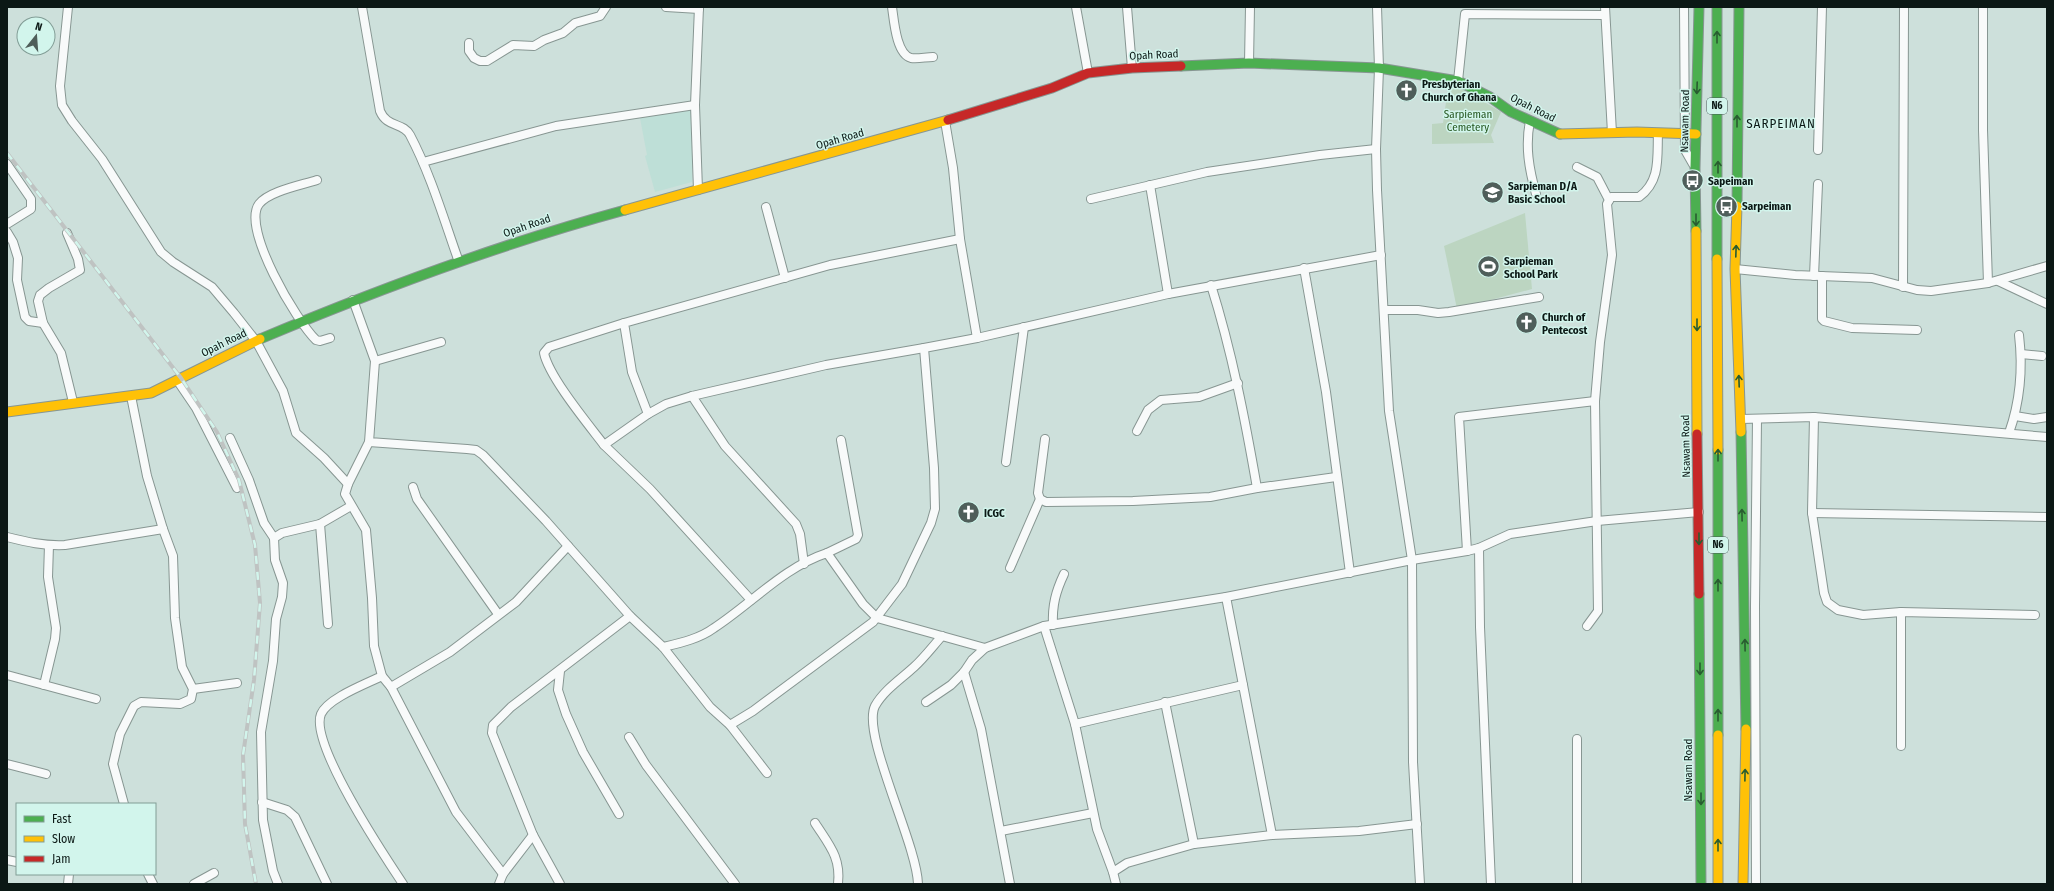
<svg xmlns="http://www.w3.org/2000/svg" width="2054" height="891" viewBox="0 0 2054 891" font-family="'Fira Sans Condensed',sans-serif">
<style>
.built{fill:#bedfd7}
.green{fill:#bcd5c1}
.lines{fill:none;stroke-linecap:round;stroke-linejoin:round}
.street-casing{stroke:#879692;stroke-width:10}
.fast-casing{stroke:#879692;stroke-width:11}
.slow-casing{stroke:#879692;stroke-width:11}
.jam-casing{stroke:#879692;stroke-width:11}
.street{stroke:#f8fafa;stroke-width:8}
.fast{stroke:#4caf50;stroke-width:9}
.slow{stroke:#ffc107;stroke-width:9}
.jam{stroke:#c62828;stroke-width:9}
.rail-casing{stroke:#bfc3c2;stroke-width:4}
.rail{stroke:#d2f5ec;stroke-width:2.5;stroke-dasharray:8;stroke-linecap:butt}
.oneway{stroke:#285c30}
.labels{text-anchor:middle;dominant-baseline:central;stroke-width:3;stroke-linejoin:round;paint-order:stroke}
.shield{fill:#d2f5ec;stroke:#475a56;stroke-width:1}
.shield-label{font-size:10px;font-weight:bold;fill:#0b1815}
.street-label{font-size:11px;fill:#0b1815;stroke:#d2f5ec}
.poi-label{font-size:11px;font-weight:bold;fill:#0b1815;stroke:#d2f5ec;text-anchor:start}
.park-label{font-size:11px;fill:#25561f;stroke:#d2f5ec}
.quarter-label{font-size:13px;letter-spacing:1px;fill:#0b1815;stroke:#d2f5ec}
</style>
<rect width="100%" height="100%" fill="#cde0db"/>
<polygon class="built" points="692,110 692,182 655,192 645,156 647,155 640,118"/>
<g class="green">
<polygon points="1449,81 1501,112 1491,135 1494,143 1432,144 1432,124 1443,123"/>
<polygon points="1525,213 1532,289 1457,309 1444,246"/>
</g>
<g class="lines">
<defs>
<g id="street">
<polyline points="68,7 60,86 62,105 72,121 102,159 161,252 173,262 212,287 234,313 256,341 283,391 296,433 324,458 348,484"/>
<path d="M362 7 380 111C387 128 403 122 410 135 431 175 444 220 459 262"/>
<polyline points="666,7 699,9"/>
<path d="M892 7C894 20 896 54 911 58 918 59 926 57 933 57"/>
<polyline points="1076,7 1088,73"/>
<polyline points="1127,7 1132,68"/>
<polyline points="1377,7 1379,68 1376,149 1377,190 1389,411 1412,560 1413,762 1420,884"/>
<polyline points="1605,7 1612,133"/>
<polyline points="1684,7 1685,150 1693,164"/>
<polyline points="1983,7 1983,130 1988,283"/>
<polyline points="469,43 469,51 474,58 480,61 487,61 513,45 534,46 544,40 563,33 575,23 600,16 606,7"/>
<polyline points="1249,63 1250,7"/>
<polyline points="1458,81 1465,14 1605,15"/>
<polyline points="945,121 953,168 960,239 977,338"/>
<path d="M1530 121C1525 146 1529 169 1536 194"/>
<polyline points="1818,150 1822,7"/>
<polyline points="423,162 556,126 695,105"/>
<polyline points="7,164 31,199 31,209 7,224"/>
<polyline points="1577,167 1597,177 1609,200"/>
<path d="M317 180C302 185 269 191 259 204 241 228 297 322 316 340L320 341 330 338"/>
<polyline points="1150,185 1168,294"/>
<polyline points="698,190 695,105 699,7"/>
<polyline points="1091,199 1207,172 1320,155 1376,149"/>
<polyline points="766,207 785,278"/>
<polyline points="7,232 13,242 18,258 17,280 25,317 29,321 43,323"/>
<polyline points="67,233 78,259 80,270 49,288 40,295 38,301 43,323 61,353 73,402"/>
<polyline points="1304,268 1326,392 1350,573"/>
<polyline points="1735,269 1795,275 1872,278 1917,290 1931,291 1988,283 2047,266"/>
<polyline points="1814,276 1818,184"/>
<polyline points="1822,276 1822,319 1824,321 1852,328 1917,330"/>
<polyline points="1998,281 2047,304"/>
<path d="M1211 285C1232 352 1245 419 1257 488"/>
<polyline points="1903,287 1904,7"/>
<polyline points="353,300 375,361 369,442 467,449 476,450 483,455 546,521 630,616 663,647 710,707 730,725 753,711 873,622 902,584 931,523 935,509 934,468 924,348 977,338 1168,294 1381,255"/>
<polyline points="1384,310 1418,310 1438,313 1449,312 1539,297"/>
<polyline points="2021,354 2042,356"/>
<polyline points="375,361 441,342"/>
<polyline points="177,380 196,408 237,488"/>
<polyline points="692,396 725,446 796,524 800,534 804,564"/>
<polyline points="648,414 632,372 624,323 830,265 960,239"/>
<polyline points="2015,416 2034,419 2047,417"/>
<polyline points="1814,417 1812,513 1824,593 1827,602 1838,610 1863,615 1901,612 2035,615"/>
<polyline points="1741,419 1814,417 2047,437"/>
<polyline points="1137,431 1148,410 1161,400 1199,397 1238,383"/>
<path d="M2009 433C2020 402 2023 369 2019 335"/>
<polyline points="230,438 249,480 264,523 274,538"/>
<polyline points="1045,439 1038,493 1040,499 1046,502 1133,501 1210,497 1257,488 1336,477"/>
<polyline points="369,442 348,484 345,494 366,530 372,598 374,646 382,676 391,687 456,812 503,874"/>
<path d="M604 445C588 424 549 377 544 353L549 347 624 323"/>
<polyline points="1006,462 1024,327"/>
<polyline points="413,487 417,499 498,614"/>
<polyline points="1812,513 2047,517"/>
<polyline points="320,524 328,624"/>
<path d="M7 537C27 542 44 546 65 545L163 529"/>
<polyline points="1479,548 1480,627 1491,884"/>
<polyline points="1467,551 1459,417 1595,401"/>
<polyline points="827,553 856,539 858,535 841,440"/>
<polyline points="1010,568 1040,499"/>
<polyline points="1226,597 1272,835"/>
<polyline points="751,600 650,489 604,445 648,414 666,404 692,396 826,365 924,348"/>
<polyline points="1901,612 1901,746"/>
<path d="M1053 625C1052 605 1056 591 1064 574"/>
<polyline points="1044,626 1075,724 1097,829 1113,872 1116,884"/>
<path d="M1587 626 1598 611 1595 401 1600 342 1612 255 1607 204 1611 197H1639C1661 181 1657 157 1658 133"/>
<path d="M663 647C680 643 699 639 714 628 751 604 784 567 827 553L863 604 877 618 985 648"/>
<polyline points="560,671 558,690 566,714 583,752 619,814"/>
<polyline points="964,672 981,729 1010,884"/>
<polyline points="7,675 96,699"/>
<path d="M382 676C366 684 328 698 321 714 309 743 385 857 403 884"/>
<polyline points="44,685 55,639 56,628 48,577 49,545"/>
<polyline points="391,687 450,652 516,602 568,546"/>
<polyline points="193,689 237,683"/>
<polyline points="926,702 951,685 964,672 972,660 985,648 1044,626 1226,597 1412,560 1467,551 1479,548 1510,534 1597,521 1699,512"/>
<polyline points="1165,702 1194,844"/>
<polyline points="1075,724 1243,685"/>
<polyline points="730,725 767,773"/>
<polyline points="629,737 646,765 735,884"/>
<polyline points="1577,739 1577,884"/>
<polyline points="7,764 46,774"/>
<polyline points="262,802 287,810 295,817 327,884"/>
<polyline points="124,804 113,764 120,734 134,706 141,702 180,704 191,699 193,689 182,667 175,618 173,556 163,529 147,476 131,396"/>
<path d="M815 823C829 845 841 857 838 884"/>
<polyline points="1001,831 1093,813"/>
<polyline points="7,860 17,862"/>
<polyline points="1113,872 1127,863 1194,844 1272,835 1359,831 1417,824"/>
<polyline points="148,874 153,884"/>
<polyline points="68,884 69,874"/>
<polyline points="194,884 214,873"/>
<polyline points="278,884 273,871 263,820 261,732 273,661 276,619 282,597 283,583 275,560 274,538 282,533 320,524 351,506"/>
<polyline points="499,884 503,874 533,835"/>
<polyline points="560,884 533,835 492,733 493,725 511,707 630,616"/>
<path d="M918 884C917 844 861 734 875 706 884 690 901 679 914 667 924 658 933 646 942 636"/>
<polyline points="1756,884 1755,606 1757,419"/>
</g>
<g id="fast">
<polyline points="1717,7 1717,259"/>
<polyline points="1181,66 1249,63 1379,68 1458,81 1490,97 1511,112 1560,134"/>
<polyline points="1737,206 1739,7"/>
<polyline points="1696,231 1695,168 1699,7"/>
<path d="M260 339C379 289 500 244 625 210"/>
<polyline points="1741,432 1746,729"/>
<polyline points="1718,450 1718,735"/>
<polyline points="1699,594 1701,884"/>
</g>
<g id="slow">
<polyline points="1560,134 1637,132 1696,134"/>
<polyline points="1737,206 1735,269 1741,432"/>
<polyline points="625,210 948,120"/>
<polyline points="1696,231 1697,434"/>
<polyline points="1717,259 1718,450"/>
<polyline points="7,412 151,393 260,339"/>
<polyline points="1718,735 1718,884"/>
<polyline points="1743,884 1746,729"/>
</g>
<g id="jam">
<polyline points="948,120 1052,88 1088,73 1132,68 1181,66"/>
<polyline points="1697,434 1699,594"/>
</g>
</defs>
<use href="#street" class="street-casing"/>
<use href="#fast" class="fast-casing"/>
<use href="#slow" class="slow-casing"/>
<use href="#jam" class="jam-casing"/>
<use href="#street" class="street"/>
<use href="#fast" class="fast"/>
<use href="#slow" class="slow"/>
<use href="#jam" class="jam"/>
<defs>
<polyline id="rail" points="7,153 181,378 217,432 239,480 255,545 260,603 254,680 243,755 245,824 256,884"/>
</defs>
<use href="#rail" class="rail-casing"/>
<use href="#rail" class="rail"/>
</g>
<defs><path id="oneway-shaft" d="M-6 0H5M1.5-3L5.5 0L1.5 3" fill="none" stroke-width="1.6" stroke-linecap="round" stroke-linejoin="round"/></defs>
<g class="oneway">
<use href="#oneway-shaft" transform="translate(1717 37) rotate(-90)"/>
<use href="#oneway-shaft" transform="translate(1697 88) rotate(92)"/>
<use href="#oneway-shaft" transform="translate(1737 121) rotate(-90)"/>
<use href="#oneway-shaft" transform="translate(1718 167) rotate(-90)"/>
<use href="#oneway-shaft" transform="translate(1696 220) rotate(90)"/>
<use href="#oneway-shaft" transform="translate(1736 251) rotate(-88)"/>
<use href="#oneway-shaft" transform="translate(1697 325) rotate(90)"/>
<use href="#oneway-shaft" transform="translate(1739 381) rotate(-92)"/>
<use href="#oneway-shaft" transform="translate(1718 455) rotate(-90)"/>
<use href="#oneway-shaft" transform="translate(1742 515) rotate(-91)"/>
<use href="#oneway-shaft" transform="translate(1699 539) rotate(90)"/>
<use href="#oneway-shaft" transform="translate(1718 585) rotate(-90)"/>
<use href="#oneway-shaft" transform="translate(1745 645) rotate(-91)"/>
<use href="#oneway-shaft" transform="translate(1700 669) rotate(90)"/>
<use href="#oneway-shaft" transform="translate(1718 715) rotate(-90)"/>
<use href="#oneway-shaft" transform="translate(1745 775) rotate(-89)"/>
<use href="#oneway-shaft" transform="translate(1701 799) rotate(90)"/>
<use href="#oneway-shaft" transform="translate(1718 845) rotate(-90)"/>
</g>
<defs>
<symbol id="church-disc" viewBox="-11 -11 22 22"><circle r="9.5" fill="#4f5e5a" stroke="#d2f5ec"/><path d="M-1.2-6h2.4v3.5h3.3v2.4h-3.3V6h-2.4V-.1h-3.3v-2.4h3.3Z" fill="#fff"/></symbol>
<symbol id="bus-disc" viewBox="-11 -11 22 22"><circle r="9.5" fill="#4f5e5a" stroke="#d2f5ec"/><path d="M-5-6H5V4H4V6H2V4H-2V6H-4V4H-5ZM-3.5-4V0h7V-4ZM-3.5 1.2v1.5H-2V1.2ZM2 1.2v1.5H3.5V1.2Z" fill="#fff"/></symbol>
<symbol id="school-disc" viewBox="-11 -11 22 22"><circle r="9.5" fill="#4f5e5a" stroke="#d2f5ec"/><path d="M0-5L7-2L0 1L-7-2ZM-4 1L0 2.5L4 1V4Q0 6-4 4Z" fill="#fff"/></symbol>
<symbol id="stadium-disc" viewBox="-11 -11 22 22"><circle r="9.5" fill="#4f5e5a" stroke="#d2f5ec"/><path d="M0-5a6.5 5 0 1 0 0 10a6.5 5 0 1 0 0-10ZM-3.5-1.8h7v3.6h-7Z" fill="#fff"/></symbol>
</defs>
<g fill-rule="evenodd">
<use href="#church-disc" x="1394" y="78" width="25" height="25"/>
<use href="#bus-disc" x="1680" y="168" width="25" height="25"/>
<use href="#school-disc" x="1480" y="180" width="25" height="25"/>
<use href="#bus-disc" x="1714" y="194" width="25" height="25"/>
<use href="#stadium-disc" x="1476" y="254" width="25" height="25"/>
<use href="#church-disc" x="1514" y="310" width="25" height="25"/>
<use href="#church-disc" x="956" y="500" width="25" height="25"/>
</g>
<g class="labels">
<g class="shield">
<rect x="1707" y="98" width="20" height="16" rx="3"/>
<rect x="1708" y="537" width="20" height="16" rx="3"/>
</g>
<g class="shield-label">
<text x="1717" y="106">N6</text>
<text x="1718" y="545">N6</text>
</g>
<g class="street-label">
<text transform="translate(1154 55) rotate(-3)">Opah Road</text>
<text transform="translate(1533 108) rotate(27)">Opah Road</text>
<text transform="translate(1685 121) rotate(-89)">Nsawam Road</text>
<text transform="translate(840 139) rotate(-16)">Opah Road</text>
<text transform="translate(527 226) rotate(-19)">Opah Road</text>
<text transform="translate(224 343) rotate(-26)">Opah Road</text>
<text transform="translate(1686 446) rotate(-91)">Nsawam Road</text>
<text transform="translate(1688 770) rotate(-90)">Nsawam Road</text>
</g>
<g class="poi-label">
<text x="1422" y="84">Presbyterian<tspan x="1422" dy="13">Church of Ghana</tspan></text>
<text x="1708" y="181">Sapeiman</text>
<text x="1508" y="186">Sarpieman D/A<tspan x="1508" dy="13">Basic School</tspan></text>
<text x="1742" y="206">Sarpeiman</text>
<text x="1504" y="261">Sarpieman<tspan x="1504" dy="13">School Park</tspan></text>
<text x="1542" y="317">Church of<tspan x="1542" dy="13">Pentecost</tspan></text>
<text x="984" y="513">ICGC</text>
</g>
<g class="park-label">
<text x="1468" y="114">Sarpieman<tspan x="1468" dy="13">Cemetery</tspan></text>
</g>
<g class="quarter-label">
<text x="1781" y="123">SARPEIMAN</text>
</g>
</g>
<rect width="2054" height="891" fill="none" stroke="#0b1815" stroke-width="16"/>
<rect x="16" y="803" width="140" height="72" fill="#d2f5ec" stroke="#829d96"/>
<rect x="24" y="816" width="20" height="6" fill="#4caf50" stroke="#829d96"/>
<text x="52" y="823" font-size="12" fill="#0b1815">Fast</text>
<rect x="24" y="836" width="20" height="6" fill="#ffc107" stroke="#829d96"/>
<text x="52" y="843" font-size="12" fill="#0b1815">Slow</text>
<rect x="24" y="856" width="20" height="6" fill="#c62828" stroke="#829d96"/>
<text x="52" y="863" font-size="12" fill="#0b1815">Jam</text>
<g transform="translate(36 36) rotate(17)"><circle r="19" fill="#d2f5ec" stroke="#829d96"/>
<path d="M0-3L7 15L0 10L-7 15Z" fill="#4f5e5a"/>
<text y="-6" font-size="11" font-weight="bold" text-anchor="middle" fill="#0b1815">N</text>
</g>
</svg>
